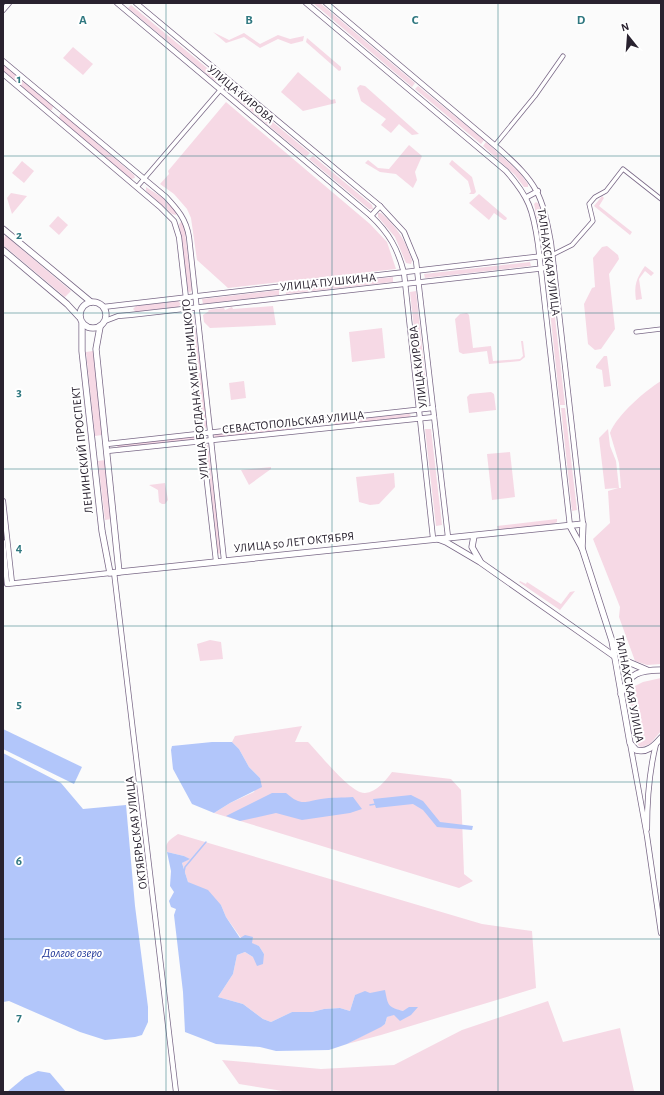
<svg xmlns="http://www.w3.org/2000/svg" width="664" height="1095" viewBox="0 0 664 1095" font-family="'Alegreya Sans',sans-serif">
<style>
.green{fill:#f6d9e5}
.water{fill:#b2c6fa}
.lines{fill:none;stroke-linecap:round;stroke-linejoin:round}
.stream{stroke:#b2c6fa;stroke-width:1.5}
.minor-casing{stroke:#7a6987;stroke-width:5}
.tertiary-casing{stroke:#7a6987;stroke-width:6}
.secondary-casing{stroke:#7a6987;stroke-width:7}
.minor{stroke:#fff;stroke-width:3.5}
.tertiary{stroke:#fff;stroke-width:4.5}
.secondary{stroke:#fff;stroke-width:5.5}
.grid{fill:none;stroke:#307880;stroke-width:1;stroke-opacity:0.55}
.labels{text-anchor:middle;dominant-baseline:central;stroke-width:4;stroke-linejoin:round;paint-order:stroke}
.street-label{font-size:12px;fill:#29222f;stroke:#fff}
.water-label{font-size:13px;font-style:italic;fill:#243a99;stroke:#fff}
.grid-label{font-size:13px;text-anchor:middle;font-weight:bold;fill:#307880;stroke:#fff;stroke-width:4;stroke-linejoin:round;paint-order:stroke}
</style>
<rect width="100%" height="100%" fill="#fbfbfb"/>
<g class="green">
<polygon points="313,3 320,3 415,83 412,87"/>
<polygon points="131,5 218,77 218,81 215,81 128,8"/>
<polygon points="213,32 229,40 244,33 260,44 278,35 290,39 304,36 303,41 291,44 278,39 260,48 244,37 226,43"/>
<polygon points="307,38 341,67 341,70 339,71 306,42"/>
<polygon points="73,47 93,64 83,75 63,58"/>
<polygon points="3,64 53,106 52,110 49,110 3,71"/>
<polygon points="298,72 331,100 335,99 336,103 303,111 281,92"/>
<polygon points="360,85 365,86 419,134 412,135 399,124 391,133 381,125 386,119 361,101 357,88"/>
<polygon points="418,86 484,140 481,144 415,89"/>
<polygon points="239,94 310,153 306,157 236,98"/>
<polygon points="226,102 370,224 387,242 396,269 228,288 197,260 191,218 187,209 174,194 160,184 169,174 168,171"/>
<polygon points="60,114 63,114 134,175 135,178 131,179 59,119"/>
<polygon points="486,142 519,172 528,184 528,187 524,187 515,175 483,146"/>
<polygon points="409,145 422,156 415,172 417,180 413,188 396,174 380,172 365,163 368,160 378,168 389,169"/>
<polygon points="313,156 372,205 373,209 369,209 309,159"/>
<polygon points="452,160 472,177 476,192 474,194 469,194 471,192 468,181 449,164"/>
<polygon points="22,161 34,171 24,183 12,173"/>
<polygon points="146,187 163,198 176,211 176,215 172,214 146,191"/>
<polygon points="11,193 27,196 12,214 7,198"/>
<polygon points="479,194 507,218 506,220 504,220 494,213 489,220 469,203"/>
<polygon points="602,196 604,198 599,206 632,232 630,235 594,206"/>
<polygon points="536,202 539,204 547,242 542,243 534,204"/>
<path d="M378 213H381C397 227 406 241 412 261L411 264 406 263 395 237 378 217Z"/>
<polygon points="58,216 68,225 59,235 49,226"/>
<polygon points="181,222 184,224 192,290 190,293 188,291 179,224"/>
<polygon points="5,235 71,291 65,297 3,245"/>
<polygon points="607,246 618,255 619,259 609,274 615,329 601,349 595,350 588,344 584,304 592,288 595,287 593,258 602,247"/>
<polygon points="530,262 531,266 425,278 424,274"/>
<path d="M645 266 654 273 651 276 645 271 639 279 642 299 636 300C634 285 636 279 645 266Z"/>
<polygon points="393,277 393,282 286,294 286,289"/>
<polygon points="551,282 565,405 560,405 547,283"/>
<polygon points="279,290 279,295 203,304 202,299"/>
<polygon points="416,291 427,393 421,393 410,292"/>
<polygon points="178,301 181,304 178,307 136,312 133,309 136,306"/>
<polygon points="273,306 276,325 210,328 204,322 203,315 209,311 208,310 224,308 225,310 232,307 233,309"/>
<polygon points="193,313 201,370 197,370 190,315"/>
<polygon points="467,313 469,315 473,348 491,346 493,361 520,359 523,356 521,341 523,341 525,357 520,361 489,364 487,351 463,354 459,352 455,319 460,314"/>
<polygon points="382,328 385,358 352,362 349,332"/>
<polygon points="93,351 102,435 95,436 86,352"/>
<polygon points="604,356 607,356 611,386 604,387 602,370 596,368 596,366"/>
<polygon points="197,373 201,373 207,427 205,429 204,427"/>
<polygon points="244,381 246,398 231,400 229,383"/>
<path d="M661 381V664L647 665 635 661 619 617 620 607 593 539 610 523 608 491 618 488 605 489 599 438 608 429 610 446 616 461 619 488H621L619 463 610 433C617 415 645 391 661 381Z"/>
<polygon points="491,392 494,394 496,410 469,413 467,397 470,394"/>
<polygon points="561,408 565,408 577,510 572,511"/>
<polygon points="409,414 411,415 409,417 335,425 334,421"/>
<polygon points="292,426 292,430 216,438 214,436 215,434"/>
<polygon points="425,429 431,429 442,525 436,526"/>
<polygon points="197,436 198,440 118,448 117,445"/>
<polygon points="208,445 221,552 219,554 218,553 206,446"/>
<polygon points="510,452 515,497 492,500 487,454"/>
<polygon points="105,460 112,519 105,520 98,461"/>
<polygon points="271,467 271,469 249,485 241,470"/>
<polygon points="394,473 395,487 379,504 370,505 359,502 356,477"/>
<polygon points="165,483 168,500 165,504 162,504 159,502 158,490 149,485"/>
<polygon points="557,519 557,522 553,524 498,530 497,526"/>
<polygon points="520,581 526,584 527,582 561,604 570,592 575,591 560,610 519,582"/>
<polygon points="210,640 221,642 223,659 200,661 197,644"/>
<polygon points="661,678 661,731 650,744 641,747 638,745 629,702 635,686 643,682"/>
<path d="M302 726 295 742H308C319 753 351 794 365 793 377 792 385 781 392 772L451 779 461 790 464 874 473 881 459 888 214 813 230 803 254 792 260 778 249 767 239 749 232 742 235 736Z"/>
<path d="M178 834 482 924 532 931 536 988 381 1035 347 1044 385 1024 387 1017 403 1011 391 1008 370 993 355 995 350 1011 340 1008 324 1009 312 1012H292L271 1022 263 1019 243 1004 218 997 233 974 237 955 245 952 253 957 264 954 259 946 251 943 253 937 241 938 226 917 221 905 188 882 182 863 189 859 184 856 167 852C164 842 171 839 178 834Z"/>
<polygon points="548,1001 563,1042 620,1028 634,1091 633,1092 289,1092 239,1084 222,1060 321,1069 394,1065 462,1030"/>
</g>
<g class="water">
<polygon points="3,729 82,767 74,784 3,749"/>
<polygon points="212,742 232,742 239,749 249,767 260,778 262,787 230,803 214,813 192,804 173,769 171,750 172,746"/>
<polygon points="3,753 61,783 83,809 126,805 135,906 148,1007 148,1022 142,1035 135,1037 105,1040 80,1032 9,1001 3,1002"/>
<path d="M272 793H286C301 806 304 802 321 799 331 797 343 798 353 797L362 809 350 813 302 820 276 813 240 821 226 816Z"/>
<polygon points="411,795 423,801 440,822 473,826 472,830 437,827 423,810 413,804 376,808 373,799"/>
<path d="M167 852 184 856 190 859 182 863 188 882 208 890 221 905 226 917 240 938 245 935 253 937 252 943 259 946 264 954 263 964 257 966 253 957 245 952 237 955 233 974 218 997 243 1004 263 1019 271 1022 292 1012H312L324 1009 340 1008 350 1011 355 995 365 991 370 993 385 990C388 1006 388 1007 403 1011L409 1007H418L411 1015 400 1021 394 1015 387 1017 385 1024 381 1027 347 1044 329 1050 276 1051 260 1047 216 1044 185 1032 183 992 174 915 176 909 171 907 169 901 174 892 170 886 171 871Z"/>
<polygon points="38,1071 50,1073 66,1092 7,1092 25,1077"/>
</g>
<g class="lines">
<g class="stream">
<polyline points="370,805 376,804"/>
<polyline points="184,872 185,867 206,842"/>
</g>
<defs>
<g id="minor">
<polyline points="495,145 535,96 563,56"/>
<polyline points="137,187 228,81"/>
<polyline points="552,255 572,245 593,221 589,204 595,197 606,191 623,169 661,199"/>
<polyline points="636,332 661,329"/>
</g>
<g id="tertiary">
<path d="M117 3 371 216C389 233 398 249 404 273L433 538"/>
<polyline points="136,3 380,206 404,232 416,261 448,537"/>
<path d="M306 3 506 171C529 197 533 210 538 244L570 526"/>
<path d="M326 3 499 149C537 183 542 193 551 243L583 524"/>
<polyline points="3,10 9,3"/>
<path d="M3 61 166 197C178 210 186 219 189 237L224 560"/>
<polyline points="3,74 160,207 174,221 179,237 216,561"/>
<polyline points="527,197 538,191"/>
<polyline points="371,216 380,206"/>
<polyline points="103,307 552,255"/>
<polyline points="105,321 118,316 130,315 554,267"/>
<polyline points="107,444 433,408"/>
<polyline points="107,451 434,417"/>
<polyline points="3,501 12,583"/>
<polyline points="3,542 7,584 110,573"/>
<polyline points="114,572 176,1092"/>
<polyline points="630,743 647,836 661,933"/>
<path d="M647 829C647 799 649 772 656 744"/>
</g>
<g id="secondary">
<polyline points="3,229 91,302"/>
<polyline points="3,250 67,304 79,317"/>
<circle cx="93" cy="315" r="13"/>
<polyline points="82,324 82,351 102,531 110,573 583,524 582,548"/>
<polyline points="100,327 96,349 119,572"/>
<path d="M570 526 582 548 612 641 630 743 636 750C647 753 654 746 661 738"/>
<polyline points="474,536 472,547 480,561"/>
<polyline points="438,539 446,542 480,562 614,656"/>
<polyline points="613,643 626,661 647,670"/>
<path d="M621 694C629 673 640 670 661 670"/>
</g>
</defs>
<use href="#minor" class="minor-casing"/>
<use href="#tertiary" class="tertiary-casing"/>
<use href="#secondary" class="secondary-casing"/>
<use href="#minor" class="minor"/>
<use href="#tertiary" class="tertiary"/>
<use href="#secondary" class="secondary"/>
</g>
<path class="grid" d="M166 3V1092M332 3V1092M498 3V1092M3 156H661M3 313H661M3 469H661M3 626H661M3 782H661M3 939H661"/>
<g class="labels">
<g class="street-label">
<text transform="translate(241 94) rotate(40)">УЛИЦА КИРОВА</text>
<text transform="translate(549 262) rotate(82)">ТАЛНАХСКАЯ УЛИЦА</text>
<text transform="translate(328 282) rotate(-6)">УЛИЦА ПУШКИНА</text>
<text transform="translate(418 367) rotate(-97)">УЛИЦА КИРОВА</text>
<text transform="translate(195 389) rotate(-96)">УЛИЦА БОГДАНА ХМЕЛЬНИЦКОГО</text>
<text transform="translate(293 422) rotate(-6)">СЕВАСТОПОЛЬСКАЯ УЛИЦА</text>
<text transform="translate(82 450) rotate(-96)">ЛЕНИНСКИЙ ПРОСПЕКТ</text>
<text transform="translate(294 542) rotate(-6)">УЛИЦА 50 ЛЕТ ОКТЯБРЯ</text>
<text transform="translate(630 689) rotate(79)">ТАЛНАХСКАЯ УЛИЦА</text>
<text transform="translate(136 833) rotate(-97)">ОКТЯБРЬСКАЯ УЛИЦА</text>
</g>
<g class="water-label">
<text x="72" y="953">Долгое озеро</text>
</g>
</g>
<g class="grid-label">
<text x="83" y="24">A</text>
<text x="249" y="24">B</text>
<text x="415" y="24">C</text>
<text x="581" y="24">D</text>
<text x="19" y="83">1</text>
<text x="19" y="239">2</text>
<text x="19" y="396">3</text>
<text x="19" y="552">4</text>
<text x="19" y="708">5</text>
<text x="19" y="865">6</text>
<text x="19" y="1021">7</text>
</g>
<rect width="664" height="1095" fill="none" stroke="#29222f" stroke-width="8"/>
<g transform="translate(628 36) rotate(343)" stroke="#ffffff" stroke-width="3" paint-order="stroke">
<path d="M0-3L7 15L0 10L-7 15Z" fill="#29222f"/>
<text y="-6" font-size="11" font-weight="bold" text-anchor="middle" fill="#29222f">N</text>
</g>
</svg>
